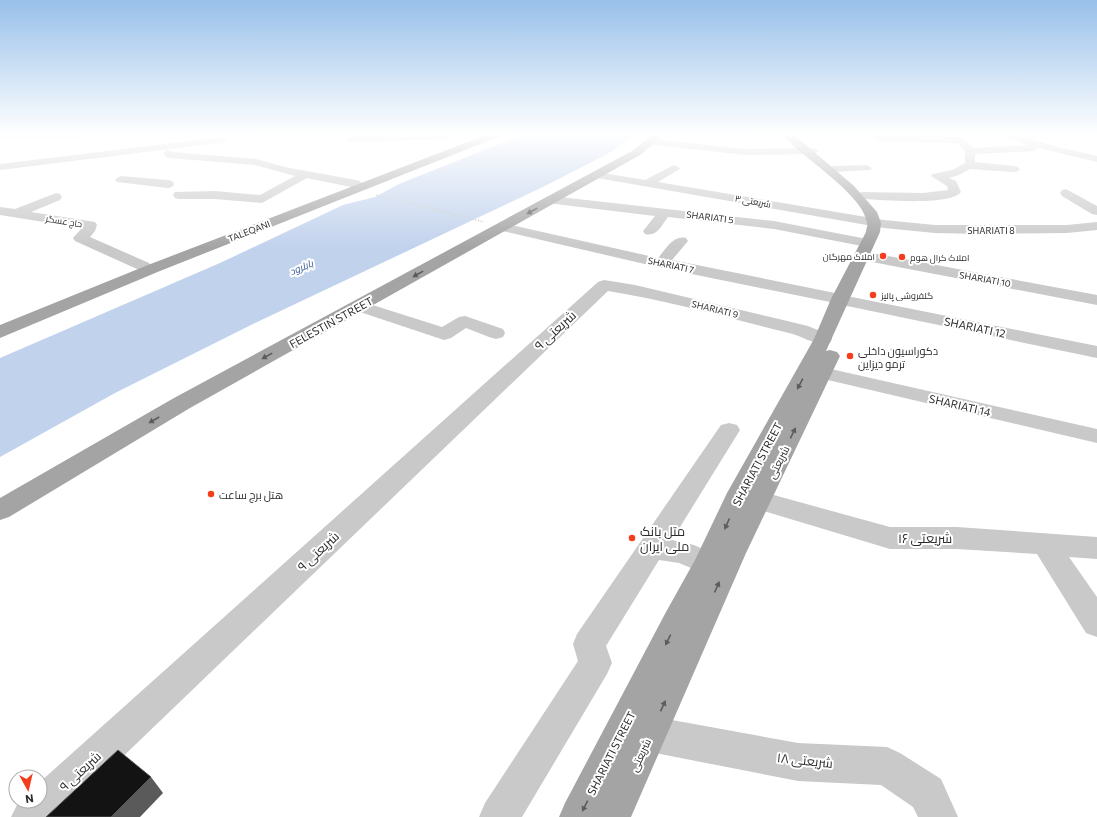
<svg xmlns="http://www.w3.org/2000/svg" width="1097" height="817" viewBox="0 0 1097 817" font-family="Commissioner,Cairo,sans-serif">
<style>
.water{fill:#c1d2ed}
.lines{fill:none;stroke-linecap:round;stroke-linejoin:round}
.path-far1{stroke:#c9c9c9;stroke-width:1;stroke-dasharray:1 1;stroke-linecap:butt}
.path{stroke:#c9c9c9;stroke-width:1.5;stroke-dasharray:1.5 1.5;stroke-linecap:butt}
.minor{fill:#c9c9c9;fill-rule:evenodd}
.major{fill:#a4a4a4;fill-rule:evenodd}
.shaded-wall{fill:#5a5a5a}
.building{fill:#131313;stroke:#5a5a5a}
.oneway{fill:#5c5c5c}
.poi-dot{fill:#f43d1c;stroke:#fff;stroke-width:1.5}
.labels{text-anchor:middle;dominant-baseline:central;stroke-width:4;stroke-linejoin:round;paint-order:stroke}
.far-street-label{font-size:9px;fill:#2c2c2c;stroke:#fff}
.far-poi-label{font-size:9px;fill:#2c2c2c;stroke:#fff;text-anchor:start}
.far-water-label{font-size:10px;font-style:italic;fill:#345994;stroke:#fff}
.street-label{font-size:11px;fill:#2c2c2c;stroke:#fff}
.poi-label{font-size:11px;fill:#2c2c2c;stroke:#fff;text-anchor:start}
.near-street-label{font-size:13px;fill:#2c2c2c;stroke:#fff}
.near-poi-label{font-size:13px;fill:#2c2c2c;stroke:#fff;text-anchor:start}
</style>
<rect width="100%" height="100%" fill="#fff"/>
<polygon class="water" points="527,133 636,133 611,152 549,184 253,324 115,393 0,457 0,358 220,263 343,205 375,197 399,184"/>
<g class="lines">
<polyline class="path-far1" points="453,165 461,166"/>
<polyline class="path" points="376,195 484,222"/>
<g class="minor">
<polygon points="0,133 116,133 117,134 112,137 0,138"/>
<path d="M865 133H878L883 135 960 137 964 138 973 148 1029 145 1007 138 1005 136 1009 133H1025L1020 136 1054 146 1097 156V162L1039 148 1034 151 975 154V162L1014 166 1018 167 1020 169 1018 171 1014 172 970 169 959 175 949 178 956 181 961 192C951 206 882 200 865 199L861 198 859 195 861 192 923 193 948 190 947 186 931 176 933 174 952 170 965 163V151L957 143 881 141Z"/>
<polygon points="1062,133 1075,133 1076,134 1071,137 1064,135"/>
<polygon points="444,134 449,137 447,139 351,142 346,139 351,136"/>
<polygon points="222,137 227,140 226,142 0,170 0,164"/>
<polygon points="650,139 746,149 814,148 819,151 814,154 746,155 646,144 645,142 646,140"/>
<polygon points="168,150 173,152 256,159 285,167 356,180 360,181 362,184 360,187 356,188 307,178 262,203 215,199 179,199 175,198 173,195 175,192 215,191 260,195 295,176 255,165 170,158 166,157 163,153"/>
<polygon points="674,165 680,168 678,170 658,182 884,220 935,225 1067,225 1097,222 1097,230 1067,233 981,234 935,233 884,228 597,178 593,177 591,175 593,173 597,172 645,180"/>
<polygon points="866,165 872,168 870,170 834,172 830,171 828,169 830,167 834,166"/>
<polygon points="121,176 168,180 172,181 174,184 172,187 168,188 117,182 115,180 117,178"/>
<polygon points="1066,189 1097,206 1097,215 1092,214 1062,196 1060,193 1062,190"/>
<polygon points="56,193 60,194 62,197 60,200 31,212 95,222 97,225 95,231 90,237 149,263 151,266 149,269 143,271 137,269 75,241 73,238 82,228 0,215 0,207 15,209"/>
<path d="M551 196 774 221 867 239 872 240 874 243 872 246 867 247 774 229 668 217C661 226 657 237 645 234L643 231 655 216 547 203 545 200 547 197Z"/>
<path d="M503 223 658 258C666 249 673 235 686 238L688 241 672 260 840 294 846 295 848 298 852 297 1097 346V358L852 307 846 306 844 303 840 304 662 268 498 230 496 227 498 224Z"/>
<polygon points="872,253 1097,295 1097,305 867,261 864,258 867,255"/>
<path d="M604 280 635 285 808 326 830 335 832 339 830 343C816 347 803 336 789 333 729 318 669 301 608 291L60 817H11L19 801H40V782L598 282Z"/>
<polygon points="360,301 442,327 459,317 465,316 503,329 505,333 503,337 496,339 489,337 466,328 451,338 444,340 354,310 351,306 354,302"/>
<polygon points="822,367 1097,429 1097,443 815,377 812,373 815,369"/>
<polygon points="729,423 737,425 740,430 672,540 694,545 718,556 722,564 718,572 708,575 679,563 659,560 606,646 612,663 607,674 522,817 479,817 485,803 578,661 573,644 577,634 721,425"/>
<polygon points="759,491 890,527 957,527 1097,537 1097,559 1069,557 1097,597 1097,637 1086,633 1037,554 957,549 890,549 750,507 746,500 750,493"/>
<polygon points="650,716 798,743 887,747 900,753 941,779 958,817 918,817 913,807 881,785 798,781 650,752 637,747 632,734 637,721"/>
</g>
<g class="major">
<polygon points="491,133 505,133 503,135 160,271 0,338 0,325 148,265"/>
<polygon points="655,133 666,133 640,155 190,408 9,517 0,520 0,498 174,398 632,151"/>
<path d="M781 133H792L854 186 877 212 881 223 880 232 826 351 830 350 837 352 840 356 746 553 631 817H559L565 803 666 612 695 560 727 493 814 339 831 299 866 232C866 229 868 226 867 223 864 194 799 156 781 133Z"/>
</g>
</g>
<polygon class="shaded-wall" points="151,777 163,793 140,817 111,817"/>
<polygon class="building" points="118,750 151,777 111,817 46,817"/>
<defs><path id="oneway-solid" d="M-6-.8H1V-3.2L6.5 0L1 3.2V.8H-6Z"/></defs>
<g class="oneway">
<use href="#oneway-solid" transform="translate(532 211) rotate(151)"/>
<use href="#oneway-solid" transform="translate(418 274) rotate(151)"/>
<use href="#oneway-solid" transform="translate(267 356) rotate(151)"/>
<use href="#oneway-solid" transform="translate(800 384) rotate(118)"/>
<use href="#oneway-solid" transform="translate(154 420) rotate(150)"/>
<use href="#oneway-solid" transform="translate(793 433) rotate(-64)"/>
<use href="#oneway-solid" transform="translate(727 524) rotate(114)"/>
<use href="#oneway-solid" transform="translate(717 587) rotate(-66)"/>
<use href="#oneway-solid" transform="translate(668 640) rotate(116)"/>
<use href="#oneway-solid" transform="translate(663 706) rotate(-65)"/>
<use href="#oneway-solid" transform="translate(585 806) rotate(117)"/>
</g>
<linearGradient id="sky" x2="0" y2="1"><stop stop-color="#98c0ea"/><stop offset="0.54" stop-color="#fff"/><stop offset="1" stop-color="#fff" stop-opacity="0"/></linearGradient>
<rect width="1097" height="248" fill="url(#sky)"/>
<g class="poi-dot">
<circle cx="883" cy="256" r="4"/>
<circle cx="902" cy="257" r="4"/>
<circle cx="873" cy="295" r="4"/>
<circle cx="850" cy="356" r="4"/>
<circle cx="211" cy="494" r="4"/>
<circle cx="632" cy="538" r="4"/>
</g>
<g class="labels">
<g class="far-street-label">
<text transform="translate(753 201) rotate(10)">شریعتی ۳</text>
<text transform="translate(710 217) rotate(7)">SHARIATI 5</text>
<text transform="translate(64 221) rotate(9)">حاج عسگر</text>
<text x="991" y="230">SHARIATI 8</text>
<text transform="translate(249 231) rotate(-21)">TALEQANI</text>
<text transform="translate(671 265) rotate(12)">SHARIATI 7</text>
<text transform="translate(985 279) rotate(10)">SHARIATI 10</text>
<text transform="translate(715 309) rotate(14)">SHARIATI 9</text>
</g>
<g class="far-poi-label">
<text x="875" y="256" text-anchor="end">املاک مهرگان</text>
<text x="910" y="257">املاک کرال هوم</text>
<text x="881" y="295">گلفروشی پالیز</text>
</g>
<g class="far-water-label">
<text transform="translate(301 267) rotate(-23)">بابلرود</text>
</g>
<g class="street-label">
<text transform="translate(331 322) rotate(-29)">FELESTIN STREET</text>
<text transform="translate(975 327) rotate(12)">SHARIATI 12</text>
<text transform="translate(960 405) rotate(13)">SHARIATI 14</text>
<text transform="translate(778 462) rotate(-64)">شریعتی</text>
<text transform="translate(757 464) rotate(-62)">SHARIATI STREET</text>
<text transform="translate(611 753) rotate(-63)">SHARIATI STREET</text>
<text transform="translate(640 755) rotate(-65)">شریعتی</text>
</g>
<g class="poi-label">
<text x="858" y="350">دکوراسیون داخلی<tspan x="858" dy="13">ترمو دیزاین</tspan></text>
<text x="219" y="494">هتل برج ساعت</text>
</g>
<g class="near-street-label">
<text transform="translate(555 330) rotate(-43)">شریعتی ۹</text>
<text x="925" y="538">شریعتی ۱۶</text>
<text transform="translate(318 551) rotate(-43)">شریعتی ۹</text>
<text transform="translate(805 760) rotate(6)">شریعتی ۱۸</text>
<text transform="translate(80 771) rotate(-43)">شریعتی ۹</text>
</g>
<g class="near-poi-label">
<text x="640" y="531">متل بانک<tspan x="640" dy="15">ملی ایران</tspan></text>
</g>
</g>
<g transform="translate(28 789) rotate(172)"><circle r="19" fill="#ffffff" stroke="#ababab"/>
<path d="M0-3L7 15L0 10L-7 15Z" fill="#f43d1c"/>
<text y="-6" font-size="11" font-weight="bold" text-anchor="middle" fill="#2c2c2c">N</text>
</g>
</svg>
